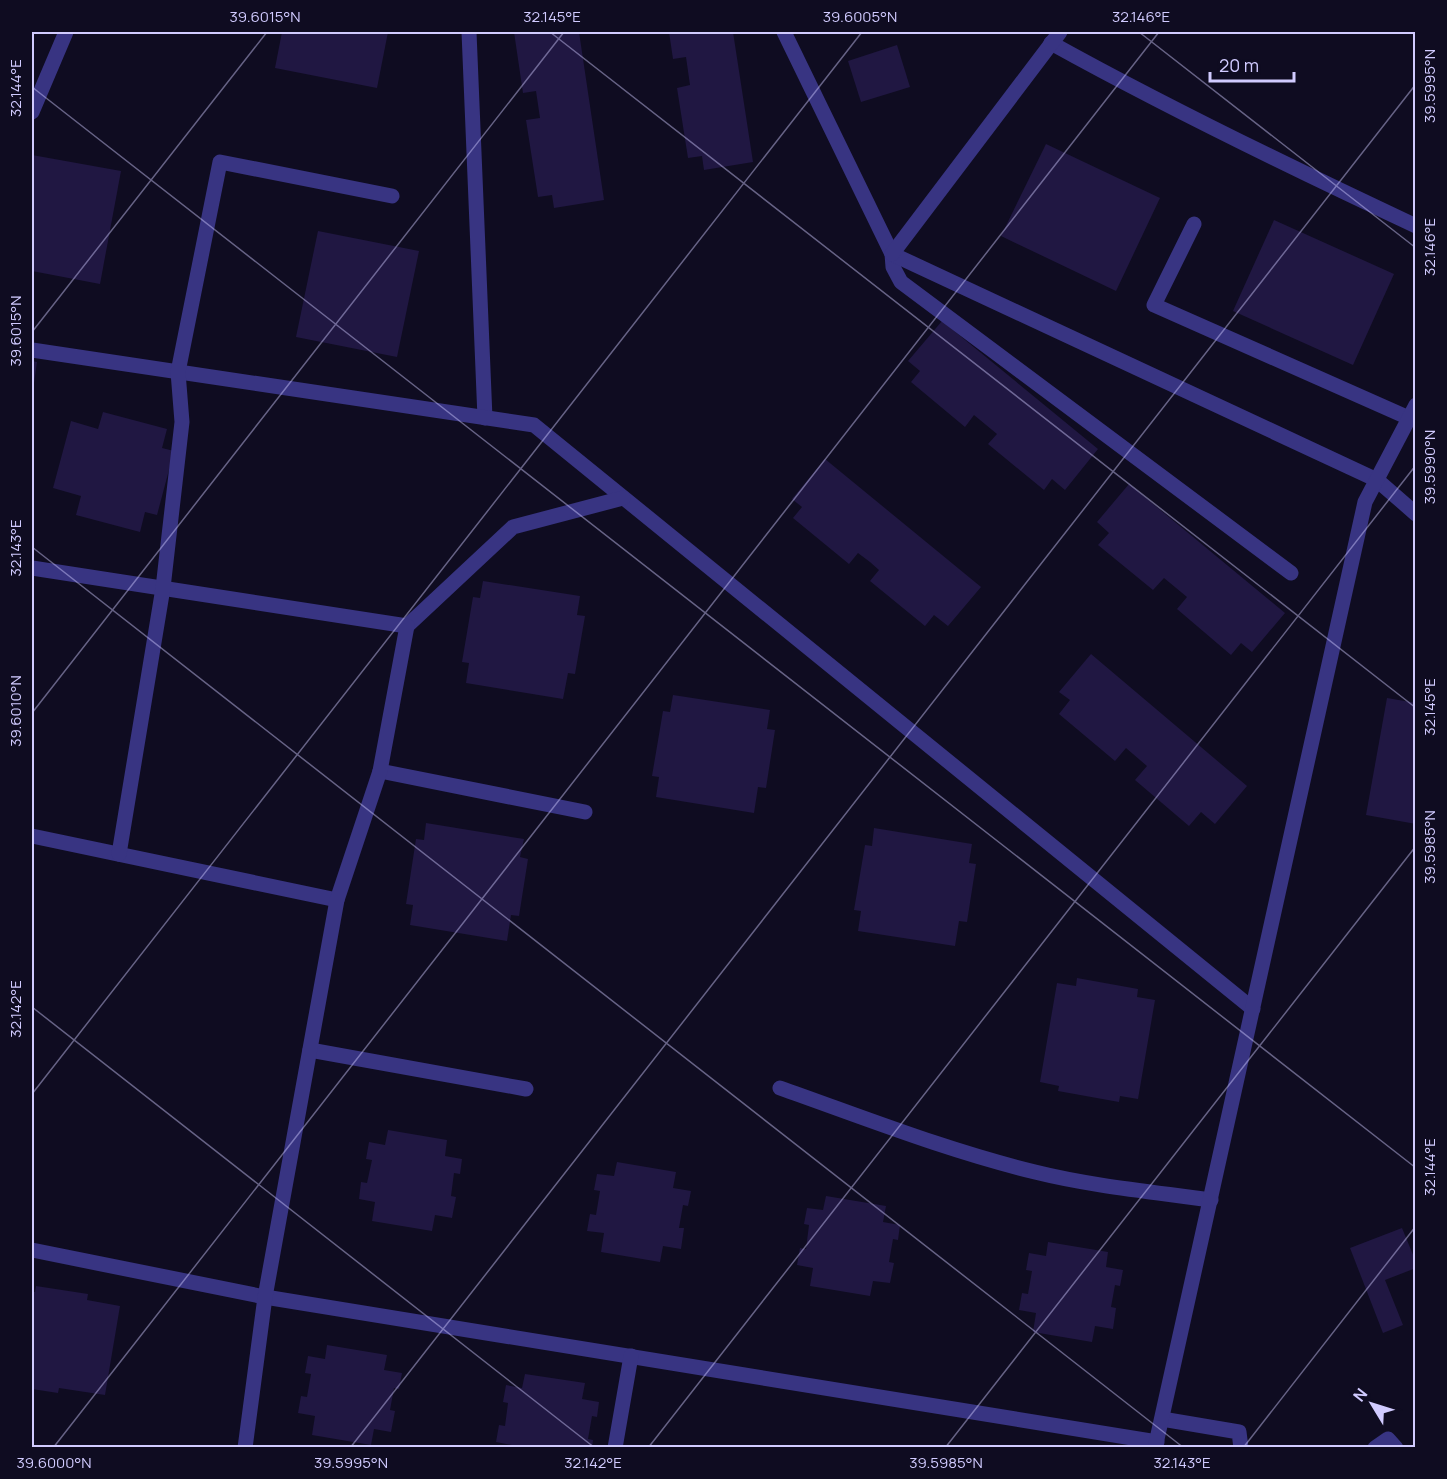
<svg xmlns="http://www.w3.org/2000/svg" width="1447" height="1479" viewBox="0 0 1447 1479" font-family="Manrope,sans-serif">
<style>
.building{fill:#201742}
.lines{fill:none;stroke-linecap:round;stroke-linejoin:round}
.minor{stroke:#383482;stroke-width:15}
.ticks{fill:none;stroke:#d1cbff;stroke-width:1.5;stroke-opacity:0.45}
.neatline{fill:none;stroke:#d1cbff;stroke-width:2}
.ticks-label{font-size:15px;text-anchor:middle;fill:#d1cbff}
</style>
<rect width="100%" height="100%" fill="#0f0c21"/>
<g class="building">
<polygon points="282,32 388,32 377,88 275,68"/>
<polygon points="514,32 579,32 604,200 554,208 552,195 538,197 526,120 540,118 536,91 523,93"/>
<polygon points="669,32 733,32 753,162 704,170 702,156 688,158 677,88 690,85 686,57 673,59"/>
<polygon points="897,45 910,87 861,102 848,61"/>
<polygon points="1046,144 1160,198 1116,291 1001,236"/>
<polygon points="32,155 121,171 100,284 32,271"/>
<polygon points="1274,220 1394,274 1353,365 1233,311"/>
<polygon points="318,231 419,251 397,357 296,337"/>
<polygon points="942,321 1098,449 1065,490 1052,479 1044,490 988,444 997,434 974,415 965,427 911,382 920,371 908,361"/>
<polygon points="32,361 37,362 33,390 32,390"/>
<polygon points="103,412 167,429 162,448 174,451 157,515 145,512 140,532 76,515 81,496 53,488 71,421 98,429"/>
<polygon points="825,459 981,587 948,626 934,615 925,626 870,581 879,570 870,562 858,553 849,564 793,518 802,507 792,499"/>
<polygon points="1129,484 1285,613 1252,652 1241,643 1231,655 1177,609 1187,597 1164,578 1153,590 1098,545 1109,533 1097,522"/>
<polygon points="483,581 580,596 577,615 585,616 575,674 568,673 563,699 466,683 469,663 462,662 473,597 480,598"/>
<polygon points="1091,654 1247,786 1215,824 1201,812 1189,826 1135,780 1147,766 1126,748 1115,761 1059,714 1070,700 1059,692"/>
<polygon points="673,695 770,710 767,729 775,730 766,788 758,787 754,813 656,797 659,777 652,776 663,711 670,712"/>
<polygon points="1387,698 1416,703 1416,824 1366,815"/>
<polygon points="426,823 524,839 520,857 528,859 519,916 511,915 507,941 410,925 413,905 406,904 416,839 424,840"/>
<polygon points="874,828 972,844 969,863 976,864 967,922 959,921 955,946 858,931 861,911 854,910 865,845 872,846"/>
<polygon points="1077,978 1138,989 1137,997 1155,1000 1138,1099 1120,1096 1119,1102 1058,1091 1059,1086 1040,1082 1057,983 1076,986"/>
<polygon points="388,1130 447,1140 445,1156 462,1159 460,1174 454,1173 451,1196 456,1197 452,1218 435,1215 432,1231 372,1221 375,1202 359,1199 361,1182 367,1183 372,1160 366,1159 369,1142 385,1145"/>
<polygon points="617,1162 676,1172 673,1188 691,1191 688,1206 683,1205 679,1228 684,1228 681,1249 663,1246 660,1262 601,1252 604,1233 587,1231 590,1214 596,1215 600,1191 594,1190 597,1174 614,1176"/>
<polygon points="826,1196 886,1206 883,1222 900,1225 898,1240 893,1239 889,1262 894,1263 890,1283 873,1281 870,1296 810,1286 813,1268 797,1265 800,1248 806,1249 809,1225 804,1224 807,1208 823,1210"/>
<polygon points="1402,1228 1416,1262 1416,1268 1385,1280 1403,1325 1383,1333 1350,1248"/>
<polygon points="1048,1242 1108,1252 1106,1267 1123,1270 1120,1286 1115,1285 1111,1307 1116,1308 1113,1329 1095,1326 1092,1342 1033,1332 1036,1313 1019,1310 1022,1293 1028,1294 1032,1271 1026,1270 1029,1253 1046,1256"/>
<polygon points="36,1286 88,1294 87,1300 120,1306 105,1395 59,1388 58,1393 32,1389 32,1292 35,1292"/>
<polygon points="327,1345 387,1355 384,1370 402,1373 399,1389 394,1388 390,1410 395,1411 391,1432 374,1429 371,1445 312,1435 315,1416 298,1413 301,1396 307,1397 311,1374 305,1373 308,1356 325,1359"/>
<polygon points="525,1374 585,1383 582,1399 599,1402 597,1417 592,1416 588,1439 593,1440 592,1448 512,1448 512,1445 496,1442 499,1425 505,1426 508,1403 503,1402 506,1385 522,1388"/>
</g>
<g class="lines">
<g class="minor">
<polyline points="469,32 485,418"/>
<polyline points="784,32 892,254 893,267 901,282 1291,573"/>
<path d="M1051 43C1170 109 1292 168 1416 226"/>
<polyline points="32,112 66,32"/>
<polyline points="1194,224 1154,305 1409,418"/>
<polyline points="892,254 1377,480 1416,514"/>
<polyline points="892,254 1060,32"/>
<polyline points="32,350 534,425 1253,1009"/>
<polyline points="32,568 407,626 513,527 623,498"/>
<polyline points="380,771 585,812"/>
<polyline points="32,836 337,900"/>
<polyline points="119,854 163,588 182,422 178,372 220,162 392,196"/>
<polyline points="310,1050 526,1089"/>
<path d="M780 1088C865 1118 948 1151 1035 1172 1091 1186 1154 1192 1211 1200"/>
<polyline points="32,1250 265,1297 1157,1442"/>
<polyline points="1162,1419 1239,1432 1241,1448"/>
<polyline points="245,1448 265,1297 337,900 380,771 407,626"/>
<polyline points="615,1448 631,1356"/>
<polyline points="1155,1448 1365,502 1416,405"/>
<polyline points="1375,1448 1388,1439 1396,1448"/>
</g>
</g>
<path class="ticks" d="M550 32 1416 708M1139 32 1416 248M32 87 1416 1168M32 332 267 32M32 547 1184 1448M32 713 564 32M32 1007 595 1448M32 1094 862 32M53 1448 1159 32M350 1448 1416 84M648 1448 1416 465M945 1448 1416 846M1243 1448 1416 1226"/>
<rect width="1447" height="1479" fill="none" stroke="#0f0c21" stroke-width="66"/>
<g transform="translate(1372 1404) rotate(308)" stroke="#0f0c21" stroke-width="4.5" paint-order="stroke">
<path d="M0-4.5L10 22L0 15L-10 22Z" fill="#d1cbff"/>
<text y="-9" font-size="16" font-weight="bold" text-anchor="middle" fill="#d1cbff">N</text>
</g>
<path d="M1210 72v9h84v-9" fill="none" stroke="#d1cbff" stroke-width="3"/>
<text x="1219" y="72" font-size="18" fill="#d1cbff" stroke="#0f0c21" stroke-width="4.5" paint-order="stroke">20 m</text>
<rect x="33" y="33" width="1381" height="1413" class="neatline"/>
<g class="ticks-label">
<text x="265" y="22">39.6015°N</text>
<text x="552" y="22">32.145°E</text>
<text x="860" y="22">39.6005°N</text>
<text x="1141" y="22">32.146°E</text>
<text transform="translate(1430 86) rotate(-90)" y="5">39.5995°N</text>
<text transform="translate(16 88) rotate(-90)" y="5">32.144°E</text>
<text transform="translate(1430 247) rotate(-90)" y="5">32.146°E</text>
<text transform="translate(16 331) rotate(-90)" y="5">39.6015°N</text>
<text transform="translate(1430 467) rotate(-90)" y="5">39.5990°N</text>
<text transform="translate(16 548) rotate(-90)" y="5">32.143°E</text>
<text transform="translate(1430 707) rotate(-90)" y="5">32.145°E</text>
<text transform="translate(16 711) rotate(-90)" y="5">39.6010°N</text>
<text transform="translate(1430 847) rotate(-90)" y="5">39.5985°N</text>
<text transform="translate(16 1009) rotate(-90)" y="5">32.142°E</text>
<text transform="translate(1430 1167) rotate(-90)" y="5">32.144°E</text>
<text x="54" y="1468">39.6000°N</text>
<text x="351" y="1468">39.5995°N</text>
<text x="593" y="1468">32.142°E</text>
<text x="946" y="1468">39.5985°N</text>
<text x="1182" y="1468">32.143°E</text>
</g>
</svg>
